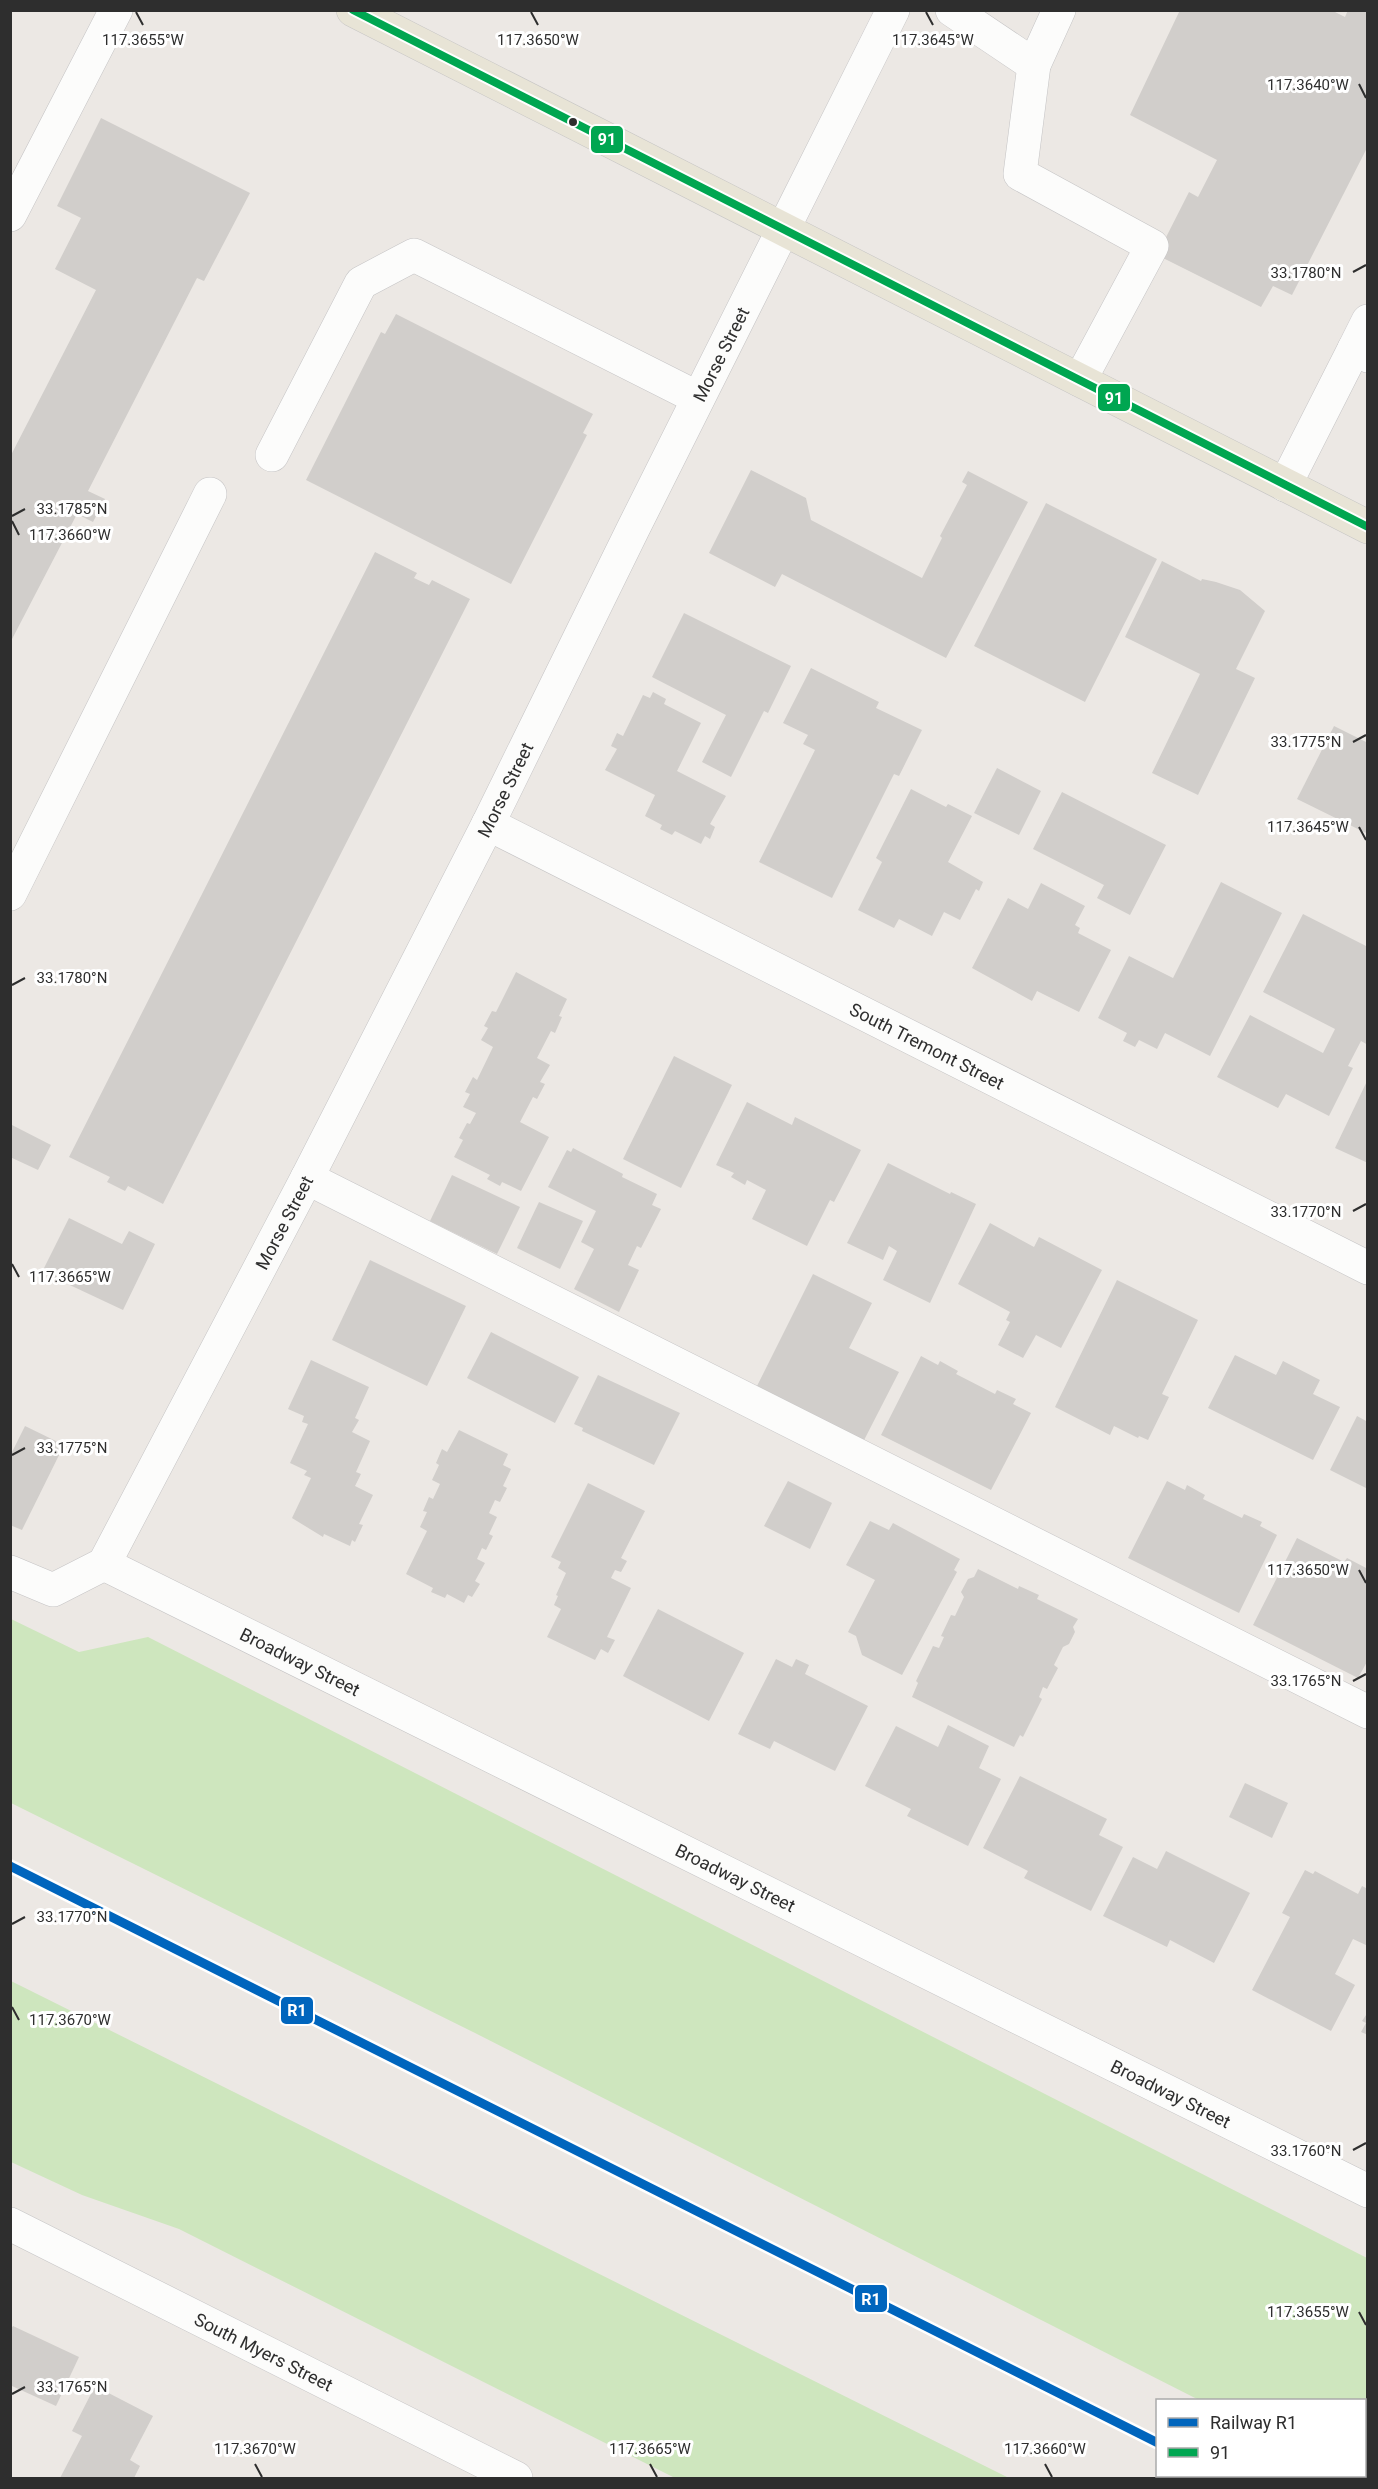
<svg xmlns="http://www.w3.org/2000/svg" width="1378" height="2489" viewBox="0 0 1378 2489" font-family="Roboto,sans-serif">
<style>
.green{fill:#cee6be}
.building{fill:#d1cecb}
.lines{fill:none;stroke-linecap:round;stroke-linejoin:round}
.minor-casing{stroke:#c5c4c5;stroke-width:34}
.major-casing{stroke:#c6c5c4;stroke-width:34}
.minor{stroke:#fcfcfb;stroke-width:33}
.major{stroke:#e8e4d6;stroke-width:33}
.bus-1-casing{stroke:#fff;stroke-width:12}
.bus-1{stroke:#00a651;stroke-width:8}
.rail-1-casing{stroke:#fff;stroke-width:14}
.rail-1{stroke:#0065bd;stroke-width:9}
.ticks{fill:none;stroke:#2e2e2e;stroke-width:2}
.bus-dot{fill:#2e2e2e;stroke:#fff;stroke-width:2}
.labels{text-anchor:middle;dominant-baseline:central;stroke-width:6;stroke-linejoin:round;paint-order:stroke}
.street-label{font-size:18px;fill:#2e2e2e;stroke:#fff}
.ticks-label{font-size:15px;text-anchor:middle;fill:#2e2e2e;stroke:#fff;stroke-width:6;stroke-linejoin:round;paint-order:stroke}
.line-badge{stroke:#fff;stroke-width:2}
.badge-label{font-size:16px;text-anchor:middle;font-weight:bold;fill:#fff}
</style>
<rect width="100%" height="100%" fill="#ece8e4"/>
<g class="green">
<polygon points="11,1619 79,1652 148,1637 1367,2258 1367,2478 1352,2478 1346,2476 1364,2476 1364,2400 1199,2400 475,2033 11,1803"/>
<polygon points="10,1981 11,1981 1009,2478 675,2478 179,2229 82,2195 11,2162"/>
</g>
<g class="building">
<polygon points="1180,10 1331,10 1345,17 1348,10 1368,10 1368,146 1292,295 1273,286 1261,307 1157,255 1189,192 1198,197 1217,160 1130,115"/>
<polygon points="101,118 250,193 204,281 197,278 88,491 105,499 93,522 77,514 10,643 10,457 96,290 55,269 81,218 57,206"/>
<polygon points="396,314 593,414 583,433 587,435 511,584 306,480 381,332 385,334"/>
<polygon points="751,470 806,498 811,520 922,578 942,538 940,536 967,485 962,482 968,471 1028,502 946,658 782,574 775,587 709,553"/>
<polygon points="1046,503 1157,559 1085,702 974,646"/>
<polygon points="375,552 417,573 414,578 429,585 432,580 470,599 163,1204 128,1186 125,1191 107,1182 110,1177 69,1157"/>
<polygon points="1162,561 1201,581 1202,579 1216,582 1240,590 1265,611 1236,669 1255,678 1198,795 1152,773 1200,674 1125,637"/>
<polygon points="684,613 791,666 768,713 764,711 731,777 702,762 726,715 652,677"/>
<polygon points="811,668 879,702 876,708 922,730 899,776 894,774 832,898 759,862 815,750 803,744 808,735 783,723"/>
<polygon points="653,692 666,699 664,704 701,723 677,771 726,796 710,824 715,827 710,839 705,836 701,844 675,831 672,835 660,829 662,825 645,816 655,795 605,770 617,749 611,746 617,733 623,736 643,695 650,698"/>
<polygon points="1334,726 1368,743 1368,834 1297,799"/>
<polygon points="997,768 1041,791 1019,835 974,813"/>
<polygon points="911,789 946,807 948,804 972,816 948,862 983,882 979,891 976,889 960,920 944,912 932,936 899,919 894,928 858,910 882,862 876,858"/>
<polygon points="1062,792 1166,845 1130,915 1097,898 1104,885 1033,849"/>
<polygon points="1221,882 1282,913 1210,1056 1165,1033 1157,1049 1139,1040 1135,1047 1123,1041 1127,1033 1098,1018 1129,956 1173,978"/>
<polygon points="1041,883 1085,906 1075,925 1080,928 1078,933 1111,950 1079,1012 1037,991 1032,1001 972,968 1008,898 1028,909"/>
<polygon points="1303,914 1368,947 1368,1045 1361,1041 1348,1066 1353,1068 1329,1116 1286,1094 1278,1108 1217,1077 1250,1015 1323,1053 1335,1029 1263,992"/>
<polygon points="516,972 567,999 559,1016 562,1017 555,1033 551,1031 537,1058 550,1065 540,1082 545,1084 537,1099 533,1097 520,1122 549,1137 521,1191 502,1182 500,1186 487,1179 490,1175 454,1157 463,1140 459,1138 467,1123 470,1124 476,1113 463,1107 470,1094 465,1092 473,1077 477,1080 493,1047 481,1040 488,1028 484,1026 492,1011 496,1012"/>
<polygon points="674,1056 732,1085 681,1188 623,1159"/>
<polygon points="1368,1079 1368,1163 1335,1148"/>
<polygon points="747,1102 792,1125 795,1117 861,1150 834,1202 830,1200 807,1246 752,1219 766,1190 747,1180 745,1185 731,1177 734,1173 716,1165"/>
<polygon points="10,1124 51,1145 38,1170 10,1157"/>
<polygon points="573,1148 623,1174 622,1177 657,1194 652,1205 661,1209 641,1248 637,1246 628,1265 639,1270 619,1312 574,1289 594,1249 581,1242 596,1211 548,1187 567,1150 571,1152"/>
<polygon points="888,1163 950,1194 951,1192 976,1204 930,1303 883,1280 897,1251 889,1246 883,1260 847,1243"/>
<polygon points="452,1175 520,1207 497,1254 430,1221"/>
<polygon points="539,1202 583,1221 560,1269 517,1248"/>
<polygon points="69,1218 122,1244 129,1231 155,1244 123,1310 42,1272"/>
<polygon points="990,1223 1034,1247 1039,1237 1102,1270 1061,1348 1036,1335 1023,1358 998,1345 1010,1322 1006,1320 1010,1312 958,1284"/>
<polygon points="370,1260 466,1306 427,1386 332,1340"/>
<polygon points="813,1274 872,1303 849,1348 899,1372 860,1448 757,1386"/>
<polygon points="1117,1280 1198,1320 1162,1394 1169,1397 1148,1440 1139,1436 1138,1438 1114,1426 1110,1435 1055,1407"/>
<polygon points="491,1332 579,1377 555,1423 467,1378"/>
<polygon points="1235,1355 1276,1375 1283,1361 1320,1380 1313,1394 1340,1407 1313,1460 1208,1408"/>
<polygon points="921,1356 938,1365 940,1361 958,1371 956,1374 995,1394 997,1390 1016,1399 1013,1404 1031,1413 991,1490 881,1435"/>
<polygon points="311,1360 369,1387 355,1418 359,1420 352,1432 370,1441 356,1472 361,1474 355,1486 373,1495 359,1524 363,1525 355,1542 352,1540 350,1546 324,1534 323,1537 292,1518 311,1478 304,1475 307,1471 290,1463 308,1424 302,1422 304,1416 288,1409"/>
<polygon points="598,1375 680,1413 654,1465 582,1431 583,1428 574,1424"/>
<polygon points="1357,1416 1368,1422 1368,1489 1330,1470"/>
<polygon points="25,1426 64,1445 22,1530 10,1525 10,1456"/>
<polygon points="459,1430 508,1454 503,1465 511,1469 503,1486 507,1488 500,1502 495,1500 489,1513 497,1517 489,1534 493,1536 486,1550 482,1548 477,1559 485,1563 475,1581 480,1584 472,1597 468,1595 464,1603 447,1594 445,1598 431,1592 433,1588 406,1574 427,1531 420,1527 427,1512 423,1511 429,1497 433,1499 440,1484 432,1480 439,1465 436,1463 442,1449 447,1452"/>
<polygon points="788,1481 832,1503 810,1549 764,1526"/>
<polygon points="1167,1481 1185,1490 1187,1485 1205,1495 1203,1499 1242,1518 1244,1514 1262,1522 1260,1526 1277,1535 1239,1613 1128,1558"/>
<polygon points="588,1483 645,1511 621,1558 627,1561 621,1572 615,1570 611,1578 631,1588 607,1637 615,1640 608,1653 601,1649 595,1660 547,1637 561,1609 554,1605 558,1596 556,1595 566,1573 558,1568 561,1562 551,1557"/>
<polygon points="870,1521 889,1530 893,1523 960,1559 954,1570 957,1572 902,1675 862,1655 856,1636 848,1632 875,1580 846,1565"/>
<polygon points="1297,1538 1344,1562 1347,1558 1368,1569 1368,1660 1358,1678 1253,1625"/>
<polygon points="978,1569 1018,1589 1019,1586 1039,1595 1037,1599 1078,1619 1073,1627 1075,1632 1069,1644 1063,1647 1054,1665 1058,1668 1047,1689 1043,1687 1039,1697 1042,1699 1023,1737 1020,1735 1014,1747 912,1697 918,1683 916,1681 933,1646 939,1648 944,1637 941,1636 951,1615 955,1616 964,1597 961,1592 968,1579 974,1577"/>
<polygon points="658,1609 744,1653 709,1721 623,1676"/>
<polygon points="776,1659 792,1667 796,1659 809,1665 805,1674 868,1706 835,1771 774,1741 770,1749 738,1734"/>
<polygon points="948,1725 989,1746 979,1768 1001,1779 968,1846 907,1816 911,1809 865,1786 896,1726 938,1747"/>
<polygon points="1020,1776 1107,1819 1099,1835 1123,1847 1091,1911 1024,1878 1028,1871 983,1848"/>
<polygon points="1245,1783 1288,1803 1272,1838 1229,1817"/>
<polygon points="1166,1851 1250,1893 1214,1963 1170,1940 1167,1947 1103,1916 1133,1857 1157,1869"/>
<polygon points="1305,1870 1313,1874 1315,1871 1358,1894 1362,1886 1368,1889 1368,1946 1353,1939 1335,1974 1355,1985 1331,2031 1252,1990 1290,1917 1282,1913"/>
<polygon points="1368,2012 1368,2035 1361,2032 1366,2023 1362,2021"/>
<polygon points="13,2326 79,2357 56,2406 12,2386 10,2330"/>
<polygon points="95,2386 153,2416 130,2460 140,2466 134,2478 60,2478 82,2436 72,2431"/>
</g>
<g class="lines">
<defs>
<g id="minor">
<polyline points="952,10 1034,65"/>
<polyline points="1059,10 1034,65 1020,174 1152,246 1080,380"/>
<polyline points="10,215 116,10"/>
<polyline points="1368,321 1354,349 1368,356"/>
<polyline points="272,455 361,283 414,255 698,398"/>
<polyline points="1285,485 1354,349"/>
<path id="s1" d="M488 824 1368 1268"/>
<polyline points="10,894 210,494"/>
<polyline points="307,1178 1368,1712"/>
<path id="s2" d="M104 1564 307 1178 488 824 633 529 893 10"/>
<path id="s3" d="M104 1564 1368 2191"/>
<polyline points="10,1572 53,1590 104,1564"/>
<path id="s4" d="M10 2224 516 2478"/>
</g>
<polyline id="major" points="353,10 1368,527"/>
</defs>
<use href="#minor" class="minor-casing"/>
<use href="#major" class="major-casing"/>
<use href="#minor" class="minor"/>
<use href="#major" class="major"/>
<defs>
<polyline id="bus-1" points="353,10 1368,527"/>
</defs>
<use href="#bus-1" class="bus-1-casing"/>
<use href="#bus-1" class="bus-1"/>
<defs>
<polyline id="rail-1" points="10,1866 1158,2443"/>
</defs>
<use href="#rail-1" class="rail-1-casing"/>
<use href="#rail-1" class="rail-1"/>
</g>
<path class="ticks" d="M136 12 143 25M531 12 538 25M926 12 933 25M1359 84 1366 98M1353 272 1366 265M12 516 25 509M12 521 19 535M1353 742 1366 735M1359 827 1366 840M12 985 25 978M1353 1211 1366 1204M12 1264 19 1277M12 1455 25 1448M1359 1570 1366 1583M1353 1681 1366 1674M12 1924 25 1917M12 2007 19 2020M1353 2150 1366 2143M1359 2312 1366 2325M12 2394 25 2387M255 2464 262 2477M650 2464 657 2477M1045 2464 1052 2477"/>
<circle class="bus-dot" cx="573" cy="122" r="5"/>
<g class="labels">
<g class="street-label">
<text stroke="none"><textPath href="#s2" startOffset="1358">Morse Street</textPath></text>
<text stroke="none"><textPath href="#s2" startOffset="872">Morse Street</textPath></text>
<text stroke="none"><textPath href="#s1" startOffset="492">South Tremont Street</textPath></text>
<text stroke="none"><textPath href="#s2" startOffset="386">Morse Street</textPath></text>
<text stroke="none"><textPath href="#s3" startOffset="219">Broadway Street</textPath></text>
<text stroke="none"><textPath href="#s3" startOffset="705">Broadway Street</textPath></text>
<text stroke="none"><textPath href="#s3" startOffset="1191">Broadway Street</textPath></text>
<text stroke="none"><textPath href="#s4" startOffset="284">South Myers Street</textPath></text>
</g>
</g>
<g class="ticks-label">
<text x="143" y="45">117.3655°W</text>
<text x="538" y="45">117.3650°W</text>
<text x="933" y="45">117.3645°W</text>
<text x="1308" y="90">117.3640°W</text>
<text x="1306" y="278">33.1780°N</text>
<text x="72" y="514">33.1785°N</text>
<text x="70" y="540">117.3660°W</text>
<text x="1306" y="747">33.1775°N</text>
<text x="1308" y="832">117.3645°W</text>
<text x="72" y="983">33.1780°N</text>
<text x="1306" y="1217">33.1770°N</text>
<text x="70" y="1282">117.3665°W</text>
<text x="72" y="1453">33.1775°N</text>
<text x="1308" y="1575">117.3650°W</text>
<text x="1306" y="1686">33.1765°N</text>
<text x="72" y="1922">33.1770°N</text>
<text x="70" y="2025">117.3670°W</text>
<text x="1306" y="2156">33.1760°N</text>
<text x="1308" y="2317">117.3655°W</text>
<text x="72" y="2392">33.1765°N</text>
<text x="255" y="2454">117.3670°W</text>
<text x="650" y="2454">117.3665°W</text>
<text x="1045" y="2454">117.3660°W</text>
</g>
<g class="line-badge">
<rect x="590" y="125" width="34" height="29" rx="6" fill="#00a651"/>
<rect x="1097" y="383" width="34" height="29" rx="6" fill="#00a651"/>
<rect x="280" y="1996" width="34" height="29" rx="6" fill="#0065bd"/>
<rect x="854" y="2284" width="34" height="29" rx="6" fill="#0065bd"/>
</g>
<g class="badge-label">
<text x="607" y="145">91</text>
<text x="1114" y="404">91</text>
<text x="297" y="2016">R1</text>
<text x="871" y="2305">R1</text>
</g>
<rect width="1378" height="2489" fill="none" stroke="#2e2e2e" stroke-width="24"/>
<rect x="1156" y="2399" width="210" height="78" fill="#ffffff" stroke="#ababab" stroke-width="1.5"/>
<rect x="1168" y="2418" width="30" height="9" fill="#0065bd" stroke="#ababab" stroke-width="1.5"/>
<text x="1210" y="2429" font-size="18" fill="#2e2e2e">Railway R1</text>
<rect x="1168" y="2448" width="30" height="9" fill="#00a651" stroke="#ababab" stroke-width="1.5"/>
<text x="1210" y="2459" font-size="18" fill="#2e2e2e">91</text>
</svg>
